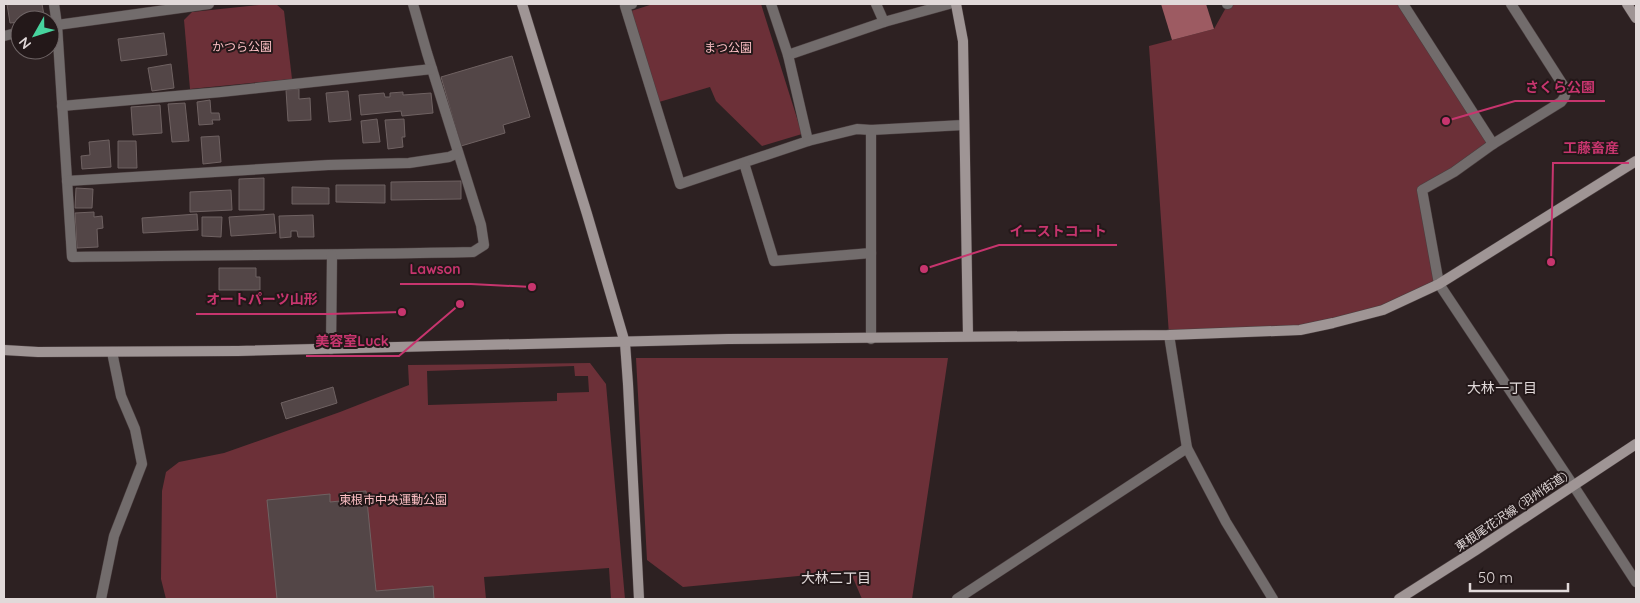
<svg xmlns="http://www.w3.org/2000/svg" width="1640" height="603" viewBox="0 0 1640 603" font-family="Quicksand,'Noto Sans JP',sans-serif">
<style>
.green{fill:#6c3038;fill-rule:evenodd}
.water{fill:#9d5b62}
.building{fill:#534647;stroke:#6f6262}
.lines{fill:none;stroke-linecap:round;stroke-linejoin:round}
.street-casing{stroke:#4a3e3f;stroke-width:11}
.secondary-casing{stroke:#4a3e3f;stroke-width:11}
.street{stroke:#726c6c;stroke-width:10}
.secondary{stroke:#9f9595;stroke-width:10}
.labels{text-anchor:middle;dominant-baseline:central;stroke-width:4;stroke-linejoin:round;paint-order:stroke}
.park-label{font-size:12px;fill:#fcbfc4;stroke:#231819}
.street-label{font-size:12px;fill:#e1d9d9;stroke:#231819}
.neighbourhood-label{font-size:14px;fill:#e1d9d9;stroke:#231819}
.leader{fill:none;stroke:#c7356e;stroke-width:2}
.callout-dot{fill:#c7356e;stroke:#231819;stroke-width:2}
.callout-label{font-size:14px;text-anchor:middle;font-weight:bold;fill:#c7356e;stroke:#231819;stroke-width:4;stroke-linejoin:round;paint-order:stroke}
</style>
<rect width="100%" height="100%" fill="#2d2122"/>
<g class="green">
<polygon points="269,4 276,4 284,11 292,79 190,89 184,20 192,12"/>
<polygon points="653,4 761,4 802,134 762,146 716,101 710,87 659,102 631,11"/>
<polygon points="1228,4 1403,4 1493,144 1422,190 1439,284 1333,323 1169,335 1149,46 1214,29"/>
<polygon points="636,358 948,358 912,599 862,599 850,571 683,587 647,560"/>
<path d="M590 363 606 384 625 599H611L609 568 484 577 486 599H166L161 579 162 491 166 472 179 462 224 453 340 412 409 385 408 365ZM574 366 575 376H588L589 392 557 393V401L428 405 427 371Z"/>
</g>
<polygon class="water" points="1161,4 1206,4 1214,29 1172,40"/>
<g class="building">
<polygon points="7,4 42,4 44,15 39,15 40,19 20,20 20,22 10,23"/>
<polygon points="164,33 167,55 121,61 118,39"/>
<polygon points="512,56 530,117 503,125 505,133 461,146 441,77"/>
<polygon points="171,64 174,88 152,91 148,68"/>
<polygon points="299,89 299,99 310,98 311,120 288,121 286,90"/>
<polygon points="348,91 351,120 329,122 326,93"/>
<polygon points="403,92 403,95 431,93 433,113 402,116 401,111 361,115 359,95 384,93 385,97 390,97 390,93"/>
<polygon points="210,100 211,113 219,113 220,120 212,120 213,124 199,125 197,102"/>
<polygon points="185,103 189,141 172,142 168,104"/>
<polygon points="160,105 162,133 133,135 131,107"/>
<polygon points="377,119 380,142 363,143 361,121"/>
<polygon points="404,119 405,137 402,137 403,147 388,149 385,120"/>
<polygon points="219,136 221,162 203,164 201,137"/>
<polygon points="109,140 111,167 82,169 81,156 90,155 89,142"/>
<polygon points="118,141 136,141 137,168 118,168"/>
<polygon points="264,178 264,210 239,210 239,179"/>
<polygon points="461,181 461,199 391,200 391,182"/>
<polygon points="336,185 385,185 385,203 336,202"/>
<polygon points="292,187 329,188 329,204 292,204"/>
<polygon points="76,188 93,189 92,208 75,208"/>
<polygon points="231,190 232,210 190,212 190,192"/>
<polygon points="94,212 94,217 102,216 103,228 97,229 98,247 77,248 75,213"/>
<polygon points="197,214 198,230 143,233 142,218"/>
<polygon points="274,214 276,233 231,236 229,217"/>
<polygon points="313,215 314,237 298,237 297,231 291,231 291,237 280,238 279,216"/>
<polygon points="202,217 222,217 221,237 202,236"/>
<polygon points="219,268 256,268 256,277 260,277 260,290 219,290"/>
<polygon points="333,387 337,403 286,419 281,403"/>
<polygon points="366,491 376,591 433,586 434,599 277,599 267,500 330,494 330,502 340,501 340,493"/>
</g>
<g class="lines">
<defs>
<g id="street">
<path d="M54 4 57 25 72 257C206 255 339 255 473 252L484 245 481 225 427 53 413 4"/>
<polyline points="632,4 625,6 680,184 808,141 788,55"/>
<polyline points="771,4 788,55 884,22"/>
<polyline points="876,4 884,22 949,4"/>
<polyline points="1227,4 1228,4"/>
<polyline points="1403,4 1493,144"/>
<path d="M1511 4 1563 85C1567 92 1566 96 1561 102L1493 144 1454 172 1422 190 1439 284 1573 485 1636 582"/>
<polyline points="50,26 209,4"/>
<polyline points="4,36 20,32"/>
<polyline points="62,106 221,92 432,69"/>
<polyline points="808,141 857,129 871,130"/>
<polyline points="744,163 774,261 871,253"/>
<polyline points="67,181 328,165 409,163 449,157 458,153"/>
<polyline points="1169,335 1187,448 1226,522 1273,599"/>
<polyline points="871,339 871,130 963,125"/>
<polyline points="331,349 332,255"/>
<polyline points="101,599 114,536 142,464 135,429 121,396 112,352"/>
<polyline points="957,599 1187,448"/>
</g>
<g id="secondary">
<polyline points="522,4 587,214 625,343 628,384 639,599"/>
<polyline points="956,4 963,41 968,336"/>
<polyline points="1627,4 1636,18"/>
<polyline points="4,350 38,352 238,351 728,339 1169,335 1300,330 1333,323 1383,310 1439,284 1636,161"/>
<polyline points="1399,599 1476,550 1636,444"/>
</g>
</defs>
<use href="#street" class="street-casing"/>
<use href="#secondary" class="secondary-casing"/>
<use href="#street" class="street"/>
<use href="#secondary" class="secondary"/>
</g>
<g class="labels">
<g class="park-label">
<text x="242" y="46">かつら公園</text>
<text x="728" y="47">まつ公園</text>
<text x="393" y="499">東根市中央運動公園</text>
</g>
<g class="street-label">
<text transform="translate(1511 511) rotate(-34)">東根尾花沢線 (羽州街道)</text>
</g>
<g class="neighbourhood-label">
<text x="1502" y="388">大林一丁目</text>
<text x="836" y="578">大林二丁目</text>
</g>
</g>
<path class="leader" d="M1446 121L1515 101H1605M1551 262L1553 163H1629M924 269L999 245H1117M532 287L471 284H400M402 312L328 314H196M460 304L399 356H306"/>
<g class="callout-dot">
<circle cx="1446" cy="121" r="5"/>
<circle cx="1551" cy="262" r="5"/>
<circle cx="924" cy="269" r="5"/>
<circle cx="532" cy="287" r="5"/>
<circle cx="402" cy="312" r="5"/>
<circle cx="460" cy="304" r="5"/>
</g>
<g class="callout-label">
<text x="1560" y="92">さくら公園</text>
<text x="1591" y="153">工藤畜産</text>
<text x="1058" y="236">イーストコート</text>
<text x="435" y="274">Lawson</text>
<text x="262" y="304">オートパーツ山形</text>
<text x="352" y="346">美容室Luck</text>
</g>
<rect width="1640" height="603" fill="none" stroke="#e1d9d9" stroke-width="10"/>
<g transform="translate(35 35) rotate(231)"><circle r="24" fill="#231819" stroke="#6f6566"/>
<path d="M0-4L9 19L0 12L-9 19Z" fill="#47d49e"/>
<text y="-8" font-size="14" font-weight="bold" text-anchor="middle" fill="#e1d9d9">N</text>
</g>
<path d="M1470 583v8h98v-8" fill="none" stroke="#e1d9d9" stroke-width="2.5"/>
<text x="1478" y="583" font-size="15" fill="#e1d9d9" stroke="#231819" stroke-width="4" paint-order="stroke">50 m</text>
</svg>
